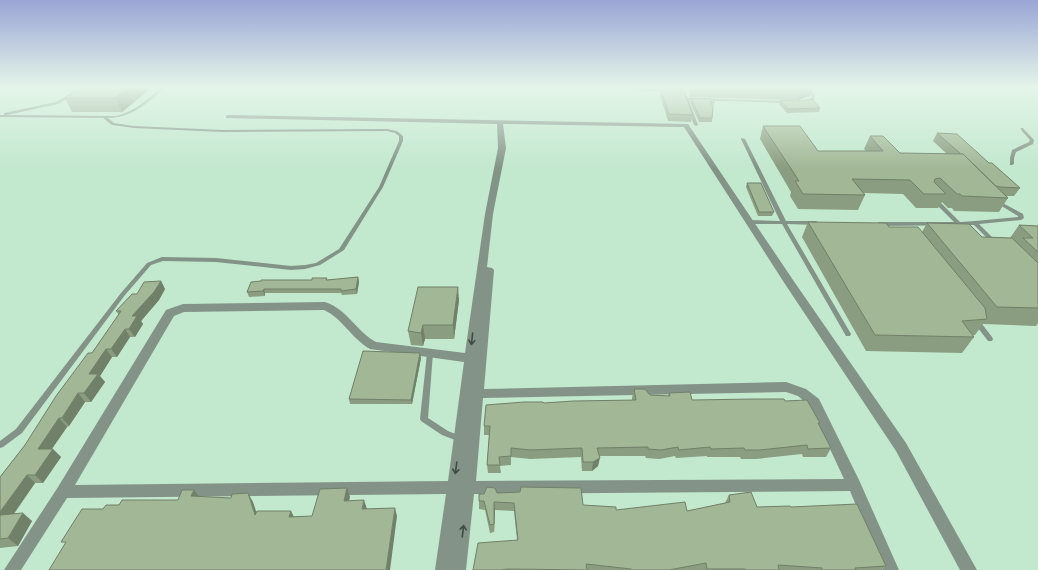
<svg xmlns="http://www.w3.org/2000/svg" width="1038" height="570" viewBox="0 0 1038 570" font-family="'Varela Round',sans-serif">
<style>
.lines{fill:none;stroke-linecap:round;stroke-linejoin:round}
.lane{fill:#849388;fill-rule:evenodd}
.street{fill:#849388;fill-rule:evenodd}
.wall{fill:#8a9d80}
.shaded-wall{fill:#718068}
.building{fill:#a1b795;stroke:#718068}
.oneway{stroke:#3e4d43}
</style>
<rect width="100%" height="100%" fill="#c2e8ce"/>
<g class="lines">
<g class="lane">
<path d="M80 88H85L58 104 7 115 116 116C134 112 147 100 160 88H165C148 103 131 118 108 118L114 123 134 126 223 130 387 129 397 131 403 136V141L383 187 344 250 320 265 305 269 291 270 216 262 163 261 151 265 125 295 22 433 3 447 0 448V441L16 429 121 293 147 263 162 257 216 258 291 266 305 265 316 263 339 249 379 187 399 141V136L395 133 387 131 223 132 134 128 112 125 103 118 0 117V115H4V113L56 102Z"/>
<polygon points="604,88 636,88 669,90 671,91 669,92"/>
<polygon points="806,88 810,88 815,95 814,100 805,102 805,100 811,98 812,96"/>
<polygon points="685,96 687,96 688,98 787,101 789,102 787,103 689,100 698,125 696,126 694,125 684,97"/>
<polygon points="1021,128 1023,128 1034,140 1033,144 1016,152 1014,158 1014,164 1012,165 1010,165 1010,158 1012,150 1029,142 1030,140 1021,130"/>
<polygon points="741,138 745,139 786,221 816,221 819,223 816,225 787,224 851,334 850,336 846,336 782,224 749,224 746,222 749,220 780,221 741,139"/>
<polygon points="933,199 937,199 960,222 975,221 1018,217 1018,216 995,202 995,201 997,200 1023,214 1024,218 1021,220 979,224 998,243 997,244 993,244 974,225 879,226 876,224 879,222 954,222 933,201"/>
<polygon points="975,320 979,320 992,337 993,339 992,341 988,341 975,324 974,322"/>
<polygon points="430,350 432,351 433,353 428,418 448,431 463,437 464,439 463,441 460,442 442,435 421,421 420,419 427,353 428,351"/>
</g>
<path class="street" d="M228 115 688 124 793 280 906 443 977 570H960L896 451 785 284 684 127 503 124 506 148 493 214 487 267 492 268 494 270 484 389 786 382 806 389 819 399 859 480 899 570H883L850 491 474 494 466 570H435L446 494 67 498 21 570H4L58 487 166 310 183 304 325 302C347 309 357 332 376 342L465 353 485 214 498 148 497 124 226 118V116ZM324 310C342 318 352 339 370 349L464 362 448 481 75 485 174 316 184 312ZM786 392 798 396 810 406 844 479 476 481 483 398Z"/>
</g>
<g class="wall">
<polygon points="151,88 122,112 72,112 65,98"/>
<polygon points="690,88 813,88 810,96 798,100 689,97 689,95"/>
<polygon points="661,89 693,115 691,122 668,121 660,95"/>
<polygon points="691,98 714,99 712,122 699,122 690,102"/>
<polygon points="780,100 820,108 819,112 787,113 779,104"/>
<polygon points="763,126 818,151 866,151 864,149 870,136 900,153 947,154 933,141 937,133 989,163 1020,188 1014,196 1007,196 1008,198 999,212 954,211 952,208 948,208 942,202 938,208 916,208 903,194 864,193 865,195 858,210 798,209 790,196 791,192 760,139"/>
<polygon points="747,183 774,212 772,216 758,216 746,187"/>
<polygon points="808,222 889,227 922,232 927,223 982,237 1010,238 1019,225 1038,226 1038,323 1036,326 984,324 983,324 975,335 973,335 974,337 962,353 866,351 802,237"/>
<polygon points="358,277 359,282 357,294 342,295 341,293 265,293 265,296 249,297 247,292 251,282 312,280 327,278 327,280"/>
<polygon points="161,281 165,289 159,300 141,321 143,324 135,337 130,337 117,357 112,357 100,376 105,382 91,402 85,402 69,426 67,427 52,449 61,457 43,483 35,483 14,514 32,521 18,546 0,548 0,477 25,445 119,315 116,311 137,294"/>
<polygon points="459,300 454,339 425,339 423,346 411,345 408,331"/>
<polygon points="421,358 412,404 350,404 349,399"/>
<polygon points="634,389 650,395 668,396 669,393 692,400 785,401 820,423 819,424 831,448 826,457 803,457 802,454 756,459 741,459 740,457 707,457 707,456 676,458 675,456 659,459 646,458 645,456 599,456 598,466 592,471 582,471 581,457 530,459 511,457 511,465 500,466 501,473 488,473 487,465 489,435 484,435 484,426 544,403 632,400 632,398"/>
<polygon points="497,493 616,510 687,511 725,503 729,495 757,507 791,507 886,566 882,570 473,570 517,540 514,511 495,510 494,532 490,533 485,510 479,509 479,501"/>
</g>
<g class="shaded-wall">
<polygon points="128,88 151,88 122,112 115,98"/>
<polygon points="802,88 813,88 810,96 798,100"/>
<polygon points="358,277 359,282 357,294 356,289"/>
<polygon points="161,281 165,289 159,300 141,321 143,324 135,337 129,329 132,316"/>
<polygon points="458,287 459,300 454,339 453,325"/>
<polygon points="264,289 265,293 265,296 263,291"/>
<polygon points="423,325 425,339 423,346 421,333"/>
<polygon points="125,329 130,337 117,357 111,349"/>
<polygon points="106,349 112,357 100,376 105,382 91,402 84,393 89,374"/>
<polygon points="420,353 421,358 412,404 411,400"/>
<polygon points="78,393 85,402 69,426 62,418"/>
<polygon points="59,418 67,427 46,457 38,449"/>
<polygon points="53,449 61,457 43,483 35,475"/>
<polygon points="600,458 598,466 592,471 593,462"/>
<polygon points="27,475 35,483 7,523 0,517 0,512"/>
<polygon points="347,488 350,497 347,509 344,501"/>
<polygon points="194,490 200,498 191,496"/>
<polygon points="248,493 253,502 260,523 255,515"/>
<polygon points="364,500 367,509 362,509"/>
<polygon points="494,502 495,510 494,532"/>
<polygon points="395,508 397,516 390,570 386,570"/>
<polygon points="291,511 295,519 289,517"/>
<polygon points="23,513 32,521 18,546 8,538"/>
</g>
<g class="building">
<polygon points="79,88 128,88 115,98 65,98"/>
<polygon points="661,89 683,89 693,115 669,114"/>
<polygon points="691,98 714,99 714,103 710,101 713,107 712,118 700,118"/>
<polygon points="812,99 820,108 788,109 780,100 799,101"/>
<polygon points="763,126 800,126 818,151 883,151 870,136 883,136 900,153 963,154 1008,198 962,196 960,194 957,194 940,178 935,179 934,182 946,194 924,194 910,180 852,179 865,195 803,194 795,181 799,181"/>
<polygon points="937,133 957,134 989,163 992,163 1020,188 1000,187 996,186 963,154 961,154"/>
<polygon points="747,183 761,183 774,212 759,212"/>
<polygon points="808,222 886,223 889,227 918,227 985,308 987,319 962,321 974,337 875,335"/>
<polygon points="927,223 969,224 982,237 1012,238 1038,263 1038,308 997,307"/>
<polygon points="1019,225 1038,226 1038,252 1023,238 1033,238"/>
<polygon points="358,277 356,289 341,291 341,289 264,289 263,291 247,292 251,282 261,281 261,280 312,280 312,278 327,278 326,280 327,280"/>
<polygon points="161,281 154,292 132,316 137,316 129,329 125,329 111,349 106,349 89,374 98,374 84,393 78,393 62,418 59,418 38,449 53,449 35,475 27,475 0,512 0,477 25,445 56,396 88,353 92,353 121,311 116,311 132,294 137,294 144,282"/>
<polygon points="418,287 458,287 453,325 423,325 421,333 408,331"/>
<polygon points="363,351 420,353 411,400 349,399"/>
<polygon points="634,389 645,389 650,395 670,396 669,393 690,392 692,400 753,399 784,399 785,401 807,400 820,423 818,423 831,448 808,449 807,445 760,450 745,450 744,448 711,449 710,447 679,450 678,447 661,450 648,449 648,447 597,448 600,458 593,462 583,462 582,448 530,450 511,448 511,456 499,457 500,465 487,465 490,426 484,426 486,405 524,402 543,402 544,403 573,401 636,400"/>
<polygon points="487,487 495,488 497,493 520,492 521,487 581,488 583,505 616,507 616,510 685,502 687,511 730,502 729,495 751,492 757,507 790,506 791,507 857,504 886,566 855,568 856,570 822,570 822,568 778,565 779,570 745,570 745,569 707,569 706,563 669,570 631,570 631,569 586,564 587,570 507,569 501,570 473,570 478,543 518,540 514,503 494,502 494,524 490,525 484,501 479,501 479,494 484,494"/>
<polygon points="347,488 344,501 364,500 362,509 395,508 386,570 49,570 66,542 61,542 82,509 103,509 106,505 119,505 122,500 178,500 182,490 194,490 191,496 231,498 232,494 248,493 255,515 257,511 291,511 289,517 312,516 320,489"/>
<polygon points="23,513 8,538 0,539 0,515"/>
</g>
<defs><path id="oneway-shaft" d="M-6 0H5M1.5-3L5.5 0L1.5 3" fill="none" stroke-width="1.6" stroke-linecap="round" stroke-linejoin="round"/></defs>
<g class="oneway">
<use href="#oneway-shaft" transform="translate(472 339) rotate(96)"/>
<use href="#oneway-shaft" transform="translate(456 468) rotate(98)"/>
<use href="#oneway-shaft" transform="translate(463 531) rotate(-83)"/>
</g>
<linearGradient id="sky" x2="0" y2="1"><stop stop-color="#9aa5d5"/><stop offset="0.52" stop-color="#e4f5e9"/><stop offset="1" stop-color="#e4f5e9" stop-opacity="0"/></linearGradient>
<rect width="1038" height="168" fill="url(#sky)"/>
</svg>
